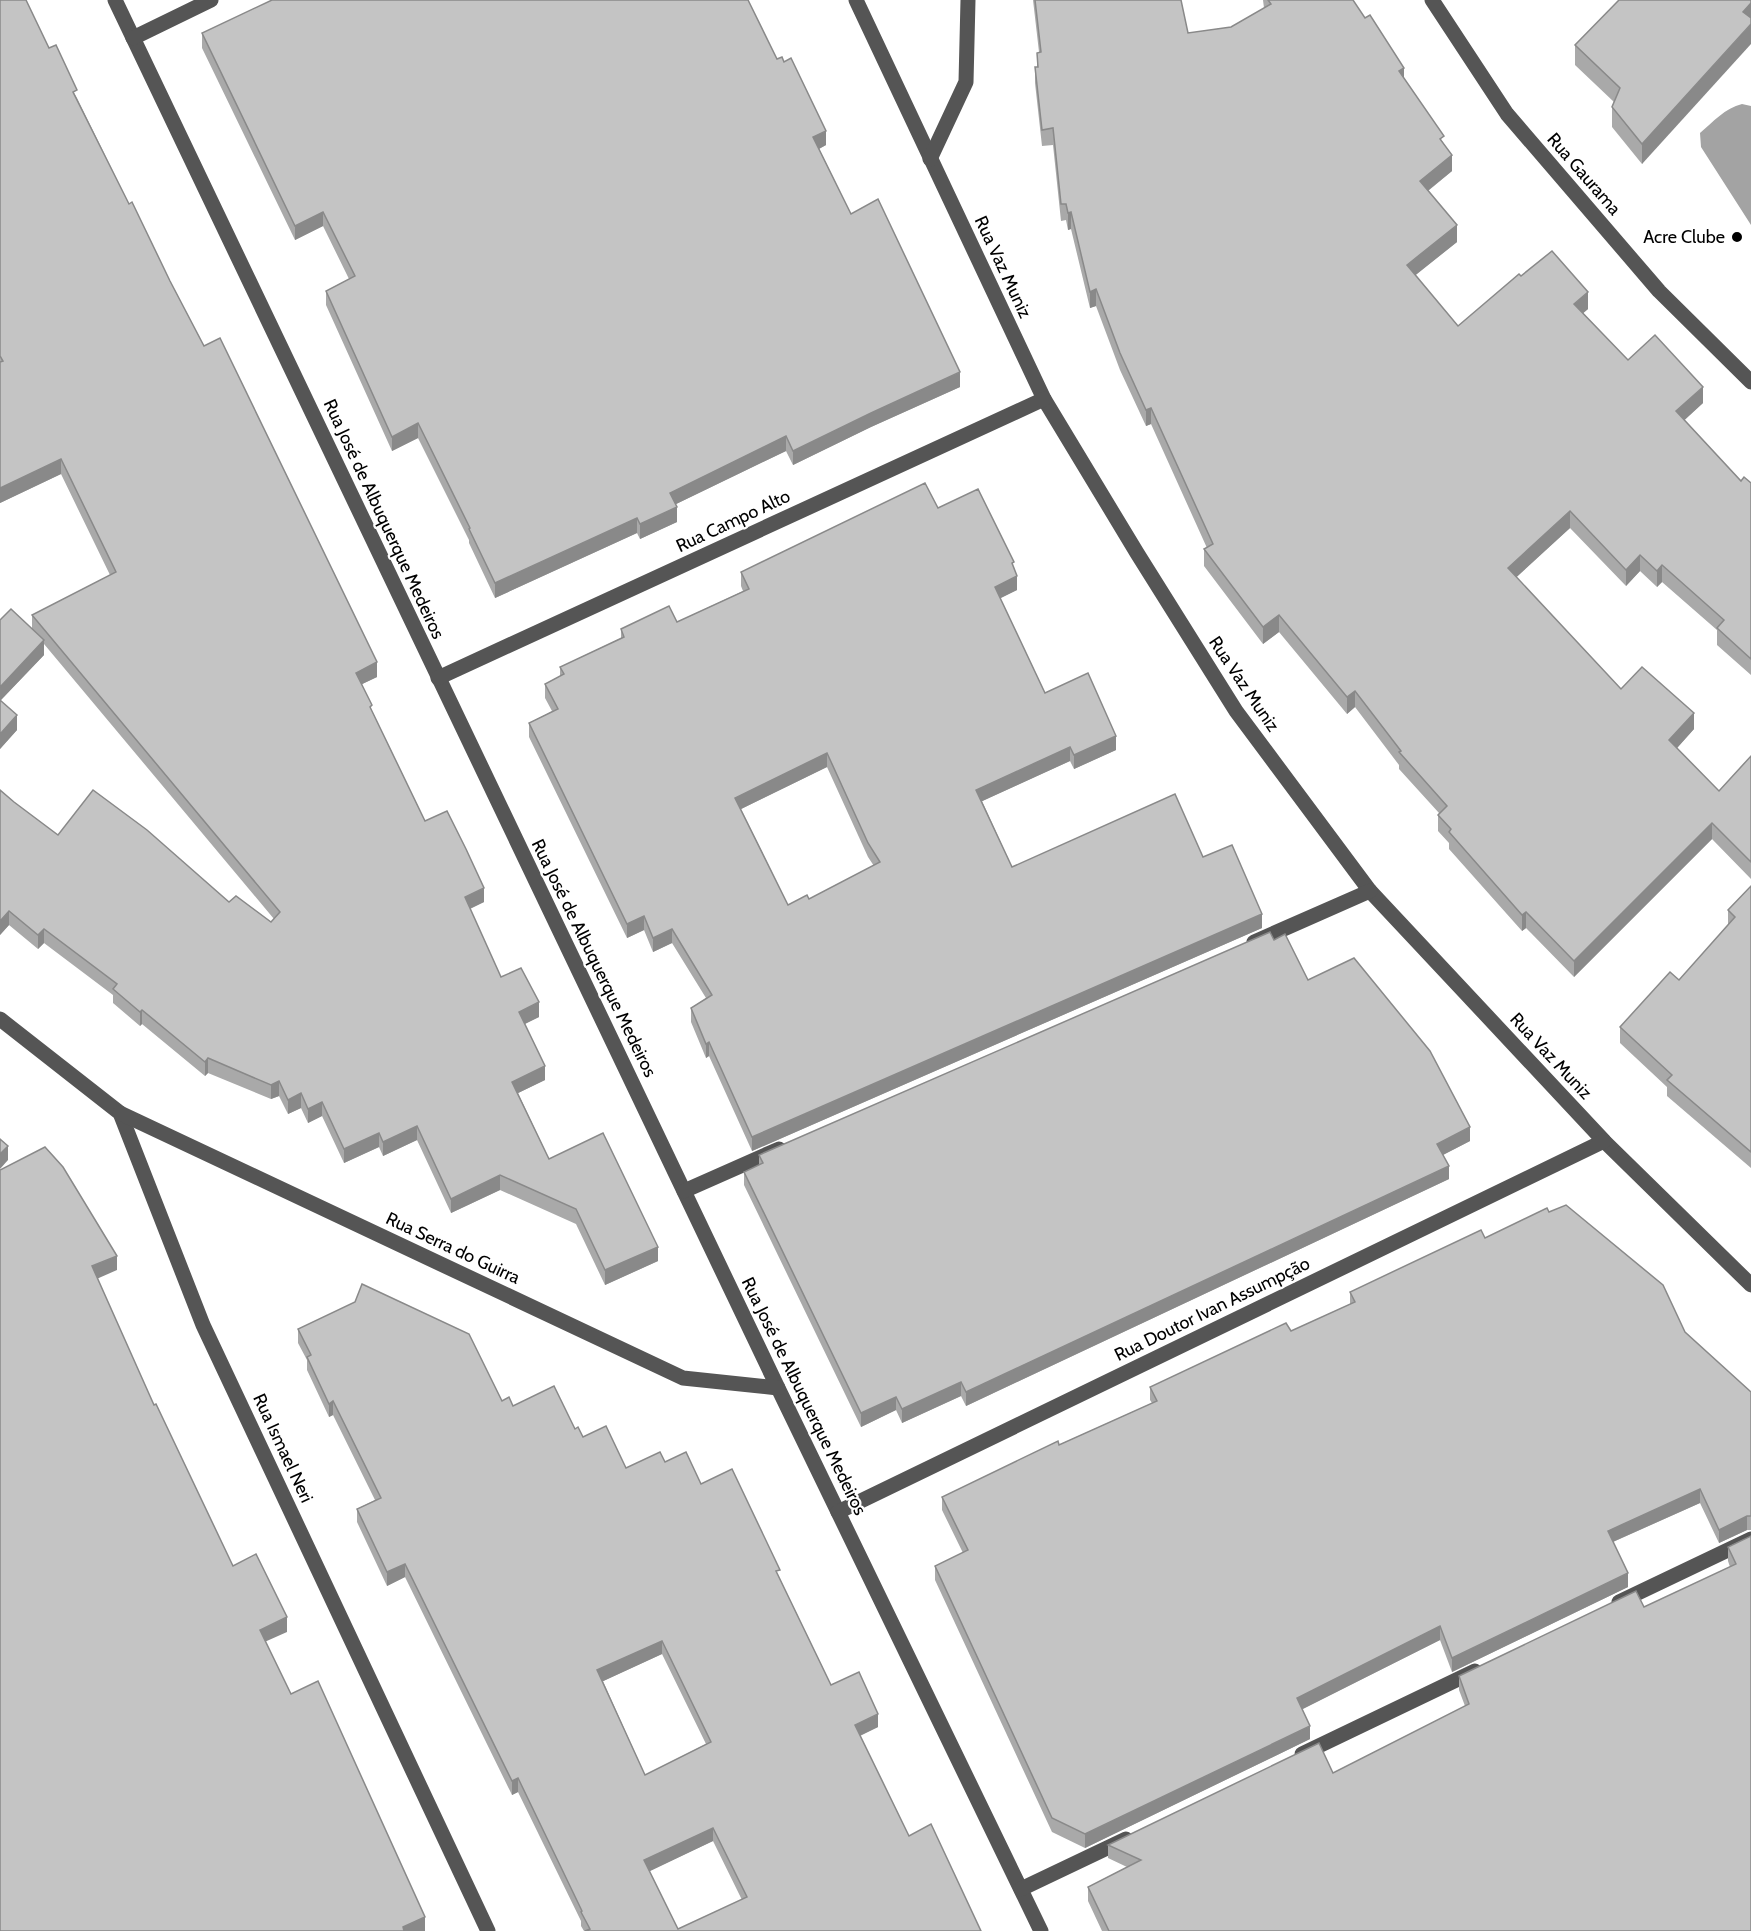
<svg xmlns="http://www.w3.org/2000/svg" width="1751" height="1931" viewBox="0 0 1751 1931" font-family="Cabin,sans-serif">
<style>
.water{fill:#a3a3a3}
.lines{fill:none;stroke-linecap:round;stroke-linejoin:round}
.minor{stroke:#555;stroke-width:15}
.wall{fill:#a9a9a9;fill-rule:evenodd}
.shaded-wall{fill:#898989}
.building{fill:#c4c4c4;stroke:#898989;stroke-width:1.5;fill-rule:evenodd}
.poi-dot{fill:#000;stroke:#fff;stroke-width:2}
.labels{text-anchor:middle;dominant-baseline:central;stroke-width:4.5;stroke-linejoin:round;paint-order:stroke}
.street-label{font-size:18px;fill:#000;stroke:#fff}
.poi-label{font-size:18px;fill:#000;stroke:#fff;text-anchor:end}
</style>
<rect width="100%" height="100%" fill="#fff"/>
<path class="water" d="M1742 104 1751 106V225L1701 147 1700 133C1713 122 1725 108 1742 104Z"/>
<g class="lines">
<g class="minor">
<polyline points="115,0 778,1388 1041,1931"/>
<polyline points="856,0 1044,399 1137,553 1236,711 1370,891 1604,1141 1751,1285"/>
<polyline points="1432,0 1507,114 1659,291 1751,382"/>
<polyline points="133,38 211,0"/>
<polyline points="930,159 966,82 968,0"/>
<polyline points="438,678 1044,399"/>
<polyline points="1254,942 1370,891"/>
<polyline points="0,1019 120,1113 203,1325 488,1931"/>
<polyline points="120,1113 683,1378 778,1388"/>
<polyline points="684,1191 779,1149"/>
<polyline points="838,1512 1604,1141"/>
<polyline points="1619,1602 1751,1539"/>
<polyline points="1302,1754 1475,1671"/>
<polyline points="1021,1889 1126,1839"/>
</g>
</g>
<g class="wall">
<polygon points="0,0 49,48 77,98 129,204 170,281 377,677 362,684 372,711 425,821 484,902 470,909 501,977 539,1017 524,1024 545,1080 518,1093 549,1159 658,1261 605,1285 576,1224 500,1190 451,1213 417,1140 383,1156 379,1147 344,1163 322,1116 308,1123 301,1108 288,1114 279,1096 271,1099 208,1073 205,1076 142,1024 140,1026 113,1003 113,995 44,943 38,949 9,925 0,935 0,790 14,802 58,835 229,902 271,922 274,919 44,644 44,655 0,701 17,730 0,749 0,620 32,629 32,615 110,575 61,474 0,503"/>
<polygon points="1033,0 1181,0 1188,33 1231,27 1264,8 1263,0 1353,0 1404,79 1444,144 1452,171 1428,191 1457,242 1415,275 1458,326 1521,276 1588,309 1583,313 1628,360 1703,403 1684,420 1741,481 1751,483 1751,675 1717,645 1717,630 1662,582 1657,587 1640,571 1626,586 1570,528 1516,577 1621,689 1694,729 1677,748 1719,791 1751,756 1751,879 1712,839 1574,977 1531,933 1526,928 1522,931 1449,849 1449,843 1438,831 1438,815 1439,813 1399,769 1399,765 1355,707 1347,714 1279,632 1263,644 1204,566 1204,549 1207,548 1151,424 1146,426 1120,370 1096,306 1090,308 1071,229 1068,230 1066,220 1061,221 1053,145 1042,146 1035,83 1035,67 1037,67 1037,53 1039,52"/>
<polygon points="1751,0 1642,164 1612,127 1612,107 1614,102 1575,65 1575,45"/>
<polygon points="202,33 777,59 784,62 826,145 819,149 851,214 960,387 871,427 793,465 786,451 676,504 677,522 640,539 637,533 495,598 469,543 469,540 418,438 392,451 326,305 326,291 349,279 323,226 295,240 202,48"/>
<path d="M938 508 1014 568 1017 590 1000 598 1045 693 1116 750 1074 769 1070 761 982 801 1012 867 1203 857 1262 928 752 1151 709 1056 706 1058 691 1022V1008L706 998 672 943 653 952 644 930 627 938 529 737V723L552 711 545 698V684L560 676V667L621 638V629L677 622 743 591 741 586V572ZM827 767 868 857 874 866 809 899 788 905 741 809Z"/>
<polygon points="1751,886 1751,1168 1667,1096 1667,1087 1620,1043 1620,1027 1679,980 1728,925 1728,910"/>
<polygon points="1274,940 1308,980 1470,1141 1443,1155 1449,1179 966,1406 961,1396 902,1423 896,1410 861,1427 744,1185 744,1172 759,1165 759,1155"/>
<polygon points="1549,1212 1685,1332 1751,1392 1751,1530 1747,1530 1719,1543 1700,1503 1613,1542 1628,1587 1452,1672 1440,1640 1302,1709 1310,1739 1085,1848 1052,1832 935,1580 935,1566 963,1553 942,1510 942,1497 1152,1403 1150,1400 1150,1387 1291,1331 1350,1304 1350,1292"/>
<path d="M298 1329 502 1401 513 1406 575 1429 583 1437 626 1468 665 1462 701 1484 780 1579 831 1685 878 1727 860 1736 909 1836 981 1931H584L581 1926V1921L518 1792 512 1795 405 1577 387 1586 357 1522V1509L375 1500 333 1415 329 1417 307 1370V1360L298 1343ZM662 1654 706 1744 645 1775 603 1681ZM713 1841 742 1900 678 1929 649 1871Z"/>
<polygon points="1751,1536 1751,1931 1102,1931 1088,1901 1088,1887 1127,1867 1108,1858 1108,1845 1333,1773 1465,1706 1459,1690 1459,1676 1644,1607 1730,1567 1728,1561 1728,1547"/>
</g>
<g class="shaded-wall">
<polygon points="1751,3 1751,23 1743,12"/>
<polygon points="1751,24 1751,44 1642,164 1642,144"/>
<polygon points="1404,68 1404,84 1399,71"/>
<polygon points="826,131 826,145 813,152 813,137"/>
<polygon points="1452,155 1452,171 1420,197 1420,181"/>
<polygon points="323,212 323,226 295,240 295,226"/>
<polygon points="1071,212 1071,229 1068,230 1068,213"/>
<polygon points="1457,225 1457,242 1407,282 1407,265"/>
<polygon points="1096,289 1096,306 1090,308 1090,292"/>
<polygon points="1588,292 1588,309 1574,321 1574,304"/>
<polygon points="960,372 960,387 871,427 793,465 793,451 871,413"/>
<polygon points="1703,387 1703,403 1676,428 1676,411"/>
<polygon points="1151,408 1151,424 1146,426 1146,410"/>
<polygon points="418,423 418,438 392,451 392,437"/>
<polygon points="786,436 786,451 670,507 670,493"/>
<polygon points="61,459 61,474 0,503 0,488"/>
<polygon points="677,507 677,522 640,539 640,524"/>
<polygon points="1570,511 1570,528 1508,585 1508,568"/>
<polygon points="637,518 637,533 495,598 495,583"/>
<polygon points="1640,555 1640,571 1626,586 1626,570"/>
<polygon points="1662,565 1662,582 1657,587 1657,571"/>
<polygon points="1017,576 1017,590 995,601 995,587"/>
<polygon points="1279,615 1279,632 1263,644 1263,627"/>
<polygon points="44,640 44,655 0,701 0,687"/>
<polygon points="377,662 377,677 356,687 356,673"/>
<polygon points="1355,691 1355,707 1347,714 1347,697"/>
<polygon points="1694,713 1694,729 1669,757 1669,740"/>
<polygon points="17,715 17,730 0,749 0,734"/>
<polygon points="1116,736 1116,750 1074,769 1074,755"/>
<polygon points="1070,747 1070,761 976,804 976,790"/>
<polygon points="827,753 827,767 735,812 735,798"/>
<polygon points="1712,823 1712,839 1574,977 1574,961"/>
<polygon points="484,888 484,902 465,911 465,897"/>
<polygon points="9,911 9,925 0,935 0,921"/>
<polygon points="1526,912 1526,928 1522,931 1522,915"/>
<polygon points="1262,914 1262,928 752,1151 752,1137"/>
<polygon points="644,916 644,930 627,938 627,924"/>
<polygon points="44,929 44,943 38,949 38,935"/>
<polygon points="672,929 672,943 653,952 653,938"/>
<polygon points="539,1002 539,1017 519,1027 519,1012"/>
<polygon points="142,1010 142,1024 140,1026 140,1012"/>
<polygon points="709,1042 709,1056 706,1058 706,1044"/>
<polygon points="208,1058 208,1073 205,1076 205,1062"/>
<polygon points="545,1066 545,1080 512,1096 512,1082"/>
<polygon points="279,1081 279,1096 271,1099 271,1085"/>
<polygon points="301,1093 301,1108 288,1114 288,1100"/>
<polygon points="322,1102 322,1116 308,1123 308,1109"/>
<polygon points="417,1126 417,1140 383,1156 383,1142"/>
<polygon points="1470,1127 1470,1141 1437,1158 1437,1144"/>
<polygon points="379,1133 379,1147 344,1163 344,1149"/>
<polygon points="8,1146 8,1160 0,1169 0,1154"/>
<polygon points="1449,1166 1449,1179 966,1406 966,1392"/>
<polygon points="500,1175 500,1190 451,1213 451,1199"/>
<polygon points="658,1247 658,1261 605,1285 605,1270"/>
<polygon points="117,1256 117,1270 92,1281 92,1266"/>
<polygon points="961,1382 961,1396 902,1423 902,1409"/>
<polygon points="896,1397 896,1410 861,1427 861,1413"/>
<polygon points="333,1401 333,1415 329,1417 329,1404"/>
<polygon points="1700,1489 1700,1503 1608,1544 1608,1531"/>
<polygon points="1747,1516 1747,1530 1719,1543 1719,1530"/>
<polygon points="405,1564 405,1577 387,1586 387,1572"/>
<polygon points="1628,1573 1628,1587 1452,1672 1452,1658"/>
<polygon points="287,1617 287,1632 260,1644 260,1630"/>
<polygon points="1440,1626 1440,1640 1297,1712 1297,1698"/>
<polygon points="662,1641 662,1654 597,1684 597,1670"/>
<polygon points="878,1714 878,1727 855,1738 855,1725"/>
<polygon points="1310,1726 1310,1739 1085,1848 1085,1834"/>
<polygon points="518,1778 518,1792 512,1795 512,1781"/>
<polygon points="713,1828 713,1841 644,1874 644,1860"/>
<polygon points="425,1917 425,1931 403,1931 403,1927"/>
</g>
<g class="building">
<polygon points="0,0 26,0 49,48 56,45 77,90 73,92 129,204 132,202 170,281 204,346 220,338 377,662 356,673 372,705 370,707 425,821 447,811 466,849 484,888 465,897 501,977 521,968 539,1002 519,1012 545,1066 512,1082 549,1159 603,1133 658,1247 605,1270 576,1209 500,1175 451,1199 417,1126 383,1142 379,1133 344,1149 322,1102 308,1109 301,1093 288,1100 279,1081 271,1085 208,1058 205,1062 142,1010 140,1012 113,989 117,984 44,929 38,935 9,911 0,921 0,790 14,802 58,835 93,790 147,830 229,902 236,896 271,922 280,912 32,615 116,572 61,459 0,488 0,362 3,361 0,356"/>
<polygon points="272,0 748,0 777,59 782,57 784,62 791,58 826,131 813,137 851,214 878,199 960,372 871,413 793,451 786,436 670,493 677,507 640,524 637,518 495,583 469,529 470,528 418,423 392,437 326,291 355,276 323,212 295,226 202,33"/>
<polygon points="1035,0 1181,0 1188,33 1231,27 1271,4 1268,0 1353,0 1365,18 1370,15 1404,68 1399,71 1444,136 1440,139 1452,155 1420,181 1457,225 1407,265 1458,326 1519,274 1521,276 1552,251 1588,292 1574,304 1628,360 1655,335 1703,387 1676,411 1741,481 1744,477 1751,483 1751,659 1717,628 1724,620 1662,565 1657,571 1640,555 1626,570 1570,511 1508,568 1621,689 1642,667 1694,713 1669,740 1719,791 1751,756 1751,862 1712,823 1574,961 1531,917 1526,912 1522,915 1449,832 1451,829 1438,815 1447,806 1399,752 1401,751 1355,691 1347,697 1279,615 1263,627 1204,549 1213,544 1151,408 1146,410 1120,353 1096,289 1090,292 1071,212 1068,213 1066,204 1061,204 1053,128 1042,130 1035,67 1038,67 1037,53 1041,52"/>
<polygon points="1619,0 1751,0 1751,3 1743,12 1751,18 1751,24 1642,144 1612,107 1620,88 1575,45"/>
<path d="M925 483 938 508 978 489 1014 562 1012 563 1017 576 995 587 1045 693 1088 673 1116 736 1074 755 1070 747 976 790 1012 867 1175 794 1203 857 1232 845 1262 914 752 1137 709 1042 706 1044 691 1008 712 995 672 929 653 938 644 916 627 924 529 723 558 709 545 684 564 674 560 667 624 637 621 629 669 606 677 622 749 589 741 572ZM827 753 868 843 880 862 809 899 807 895 788 905 735 798Z"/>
<polygon points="11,609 44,640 0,687 0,620"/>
<polygon points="0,700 17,715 0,734"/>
<polygon points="1751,886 1751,1152 1667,1080 1672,1075 1620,1027 1670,972 1679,980 1735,917 1728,910"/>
<polygon points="1270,932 1274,940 1285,934 1308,980 1354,958 1430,1051 1470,1127 1437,1144 1449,1166 966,1392 961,1382 902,1409 896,1397 861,1413 744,1172 763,1163 759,1155"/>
<polygon points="0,1139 8,1146 0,1154"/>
<polygon points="45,1147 63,1167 117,1256 92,1266 154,1405 156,1404 233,1566 256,1554 287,1617 260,1630 291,1694 318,1681 425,1917 403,1927 404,1931 0,1931 0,1170"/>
<polygon points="1566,1205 1663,1285 1685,1332 1751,1392 1751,1516 1747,1516 1719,1530 1700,1489 1608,1531 1628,1573 1452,1658 1440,1626 1297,1698 1310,1726 1085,1834 1052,1818 935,1566 968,1550 942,1497 1058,1441 1059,1445 1157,1401 1150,1387 1286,1323 1291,1331 1355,1302 1350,1292 1481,1230 1485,1238 1547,1208 1549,1212"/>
<path d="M362 1284 469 1334 502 1401 509 1397 513 1406 554 1386 575 1429 578 1427 583 1437 606 1426 626 1468 660 1452 665 1462 686 1452 701 1484 732 1469 780 1570 776 1571 831 1685 859 1672 878 1714 855 1725 909 1836 931 1824 981 1931H585L590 1929 581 1912 582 1911 518 1778 512 1781 405 1564 387 1572 357 1509 381 1498 333 1401 329 1404 307 1357 311 1355 298 1329 355 1302ZM662 1641 711 1742 645 1775 597 1670ZM713 1828 747 1897 678 1929 644 1860Z"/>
<polygon points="1751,1536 1751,1931 1109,1931 1088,1887 1141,1860 1108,1845 1319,1743 1333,1773 1469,1704 1459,1676 1636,1591 1644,1607 1736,1564 1728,1547"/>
</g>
<circle class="poi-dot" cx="1737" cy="237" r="6"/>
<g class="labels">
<g class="street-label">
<text transform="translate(1584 174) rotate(49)">Rua Gaurama</text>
<text transform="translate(1003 267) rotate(65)">Rua Vaz Muniz</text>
<text transform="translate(384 519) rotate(65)">Rua José de Albuquerque Medeiros</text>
<text transform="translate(733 521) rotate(-25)">Rua Campo Alto</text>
<text transform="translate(1244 684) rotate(56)">Rua Vaz Muniz</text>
<text transform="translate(594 958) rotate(64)">Rua José de Albuquerque Medeiros</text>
<text transform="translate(1551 1056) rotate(47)">Rua Vaz Muniz</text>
<text transform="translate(453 1248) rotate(25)">Rua Serra do Guirra</text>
<text transform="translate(1212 1309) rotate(-26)">Rua Doutor Ivan Assumpção</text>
<text transform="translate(804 1396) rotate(64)">Rua José de Albuquerque Medeiros</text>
<text transform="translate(283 1448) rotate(65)">Rua Ismael Neri</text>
</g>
<g class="poi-label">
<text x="1725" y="237">Acre Clube</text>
</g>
</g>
</svg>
